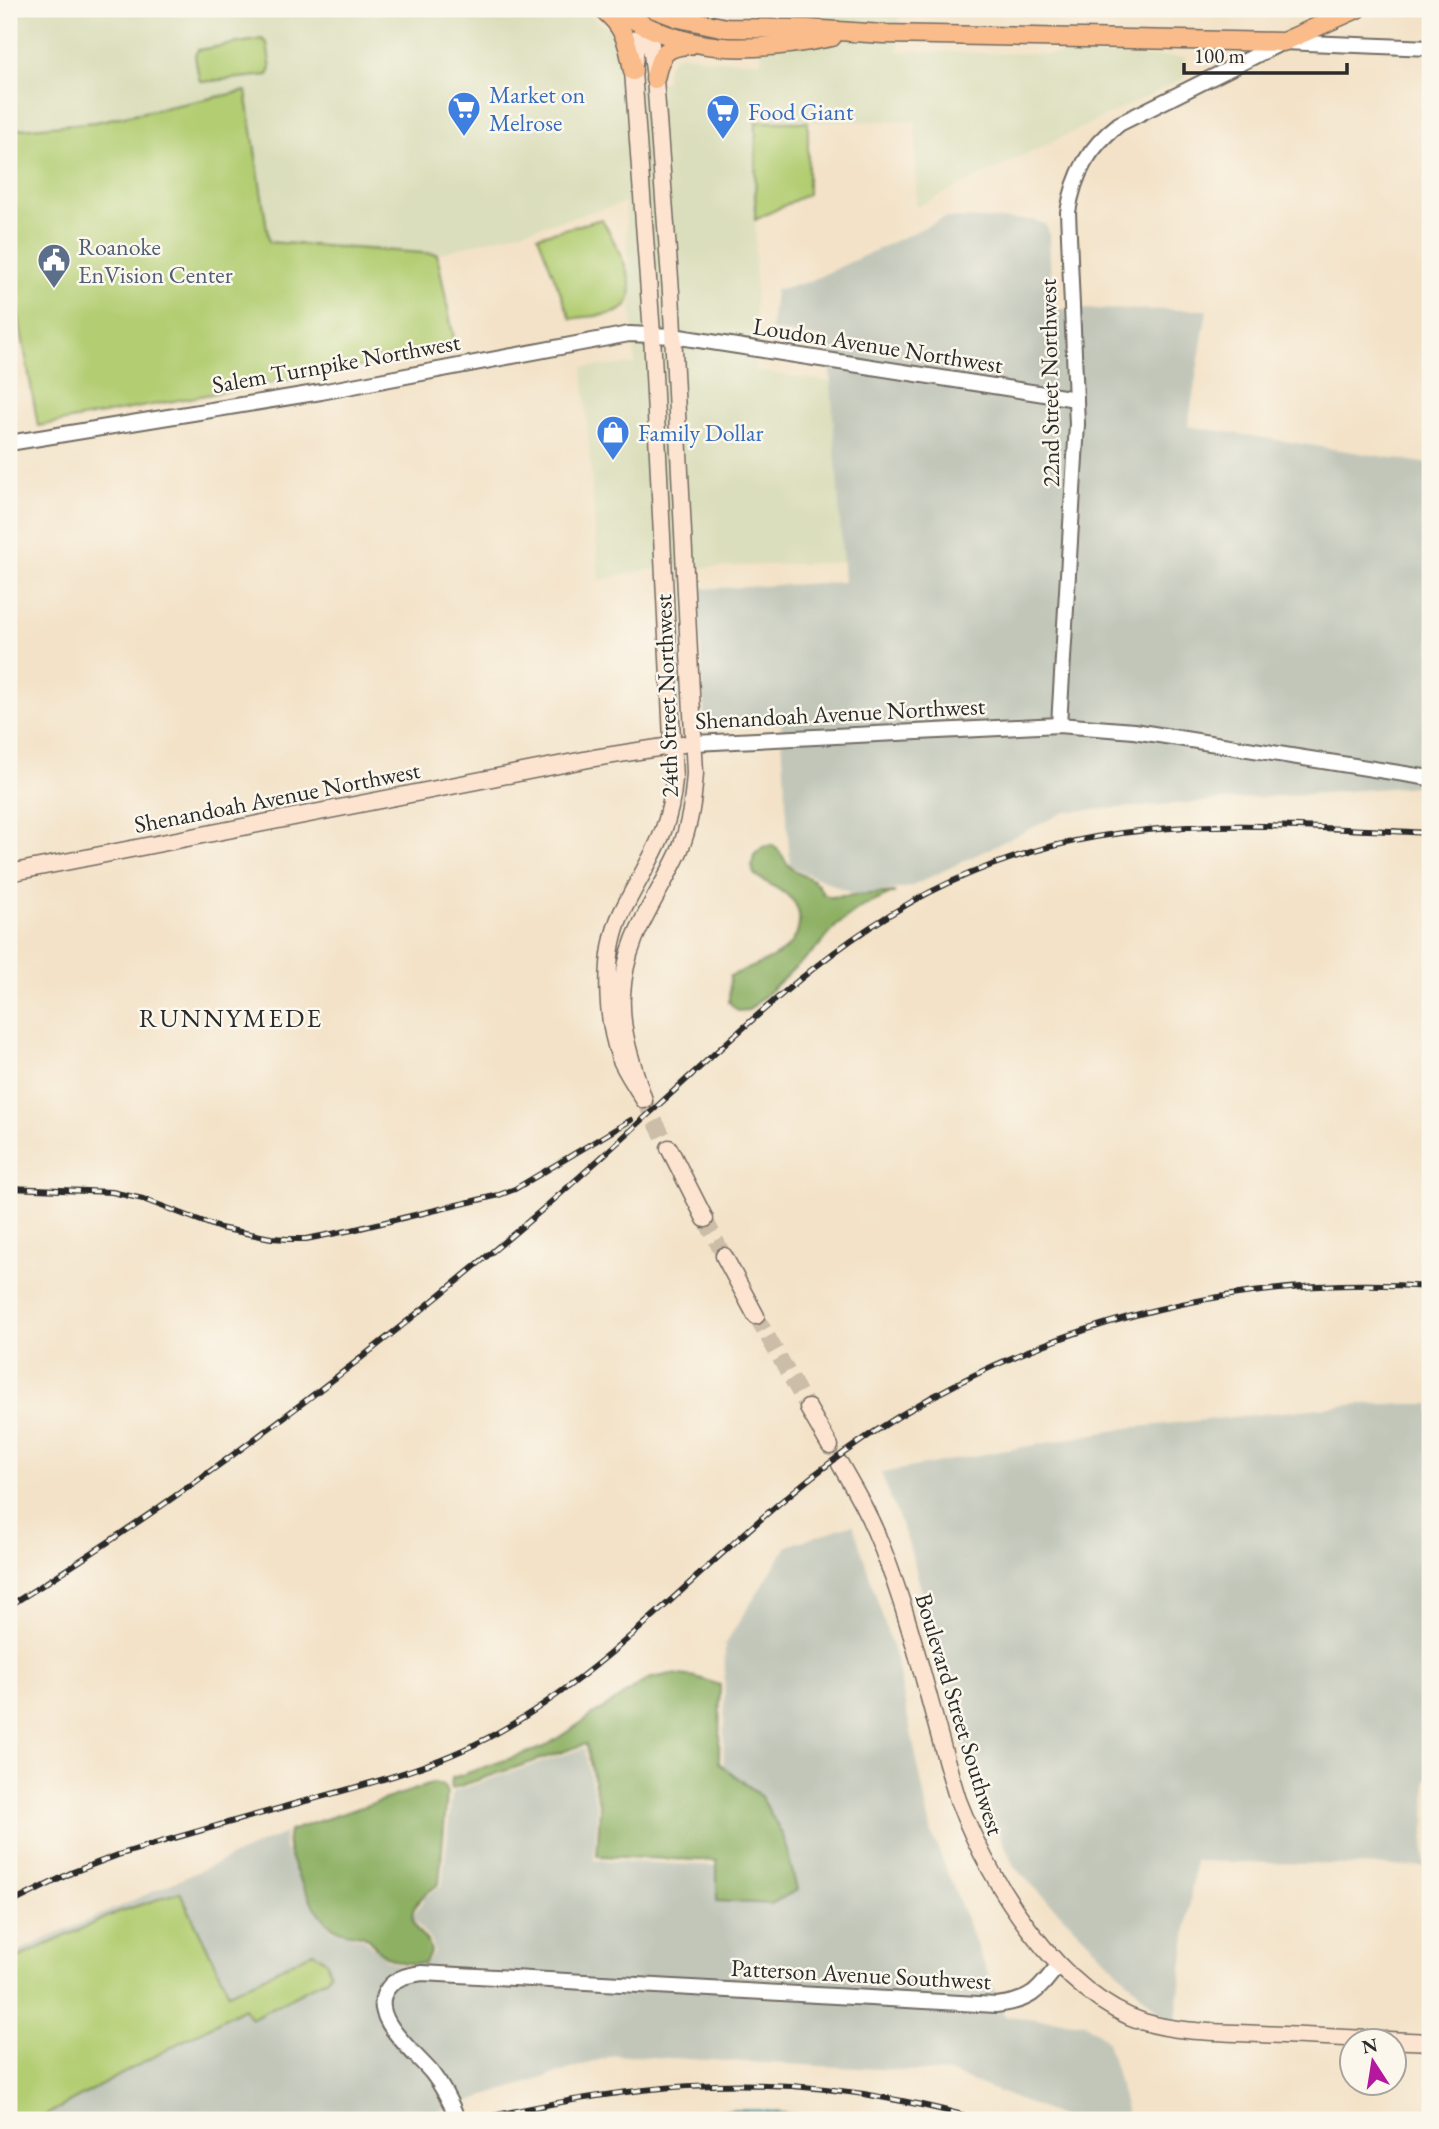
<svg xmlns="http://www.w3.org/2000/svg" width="1439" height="2129" viewBox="0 0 1439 2129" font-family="'EB Garamond',serif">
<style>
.built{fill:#dbdebc}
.industrial{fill:#c1c6b9}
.green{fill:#b2cd72;stroke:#6e7c4e;stroke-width:2}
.forest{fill:#8db064;stroke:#5c6e48;stroke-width:2}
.water{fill:#3faebc;stroke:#356c74;stroke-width:2}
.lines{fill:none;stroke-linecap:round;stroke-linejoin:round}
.secondary-tunnel{stroke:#cbbda8;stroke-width:16;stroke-dasharray:16 8;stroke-linecap:butt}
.tertiary-casing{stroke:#716b62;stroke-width:18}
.secondary-casing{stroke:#716b62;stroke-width:19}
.primary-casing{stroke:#716b62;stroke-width:21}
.tertiary{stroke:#fff;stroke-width:14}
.secondary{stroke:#fde4d0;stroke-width:16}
.primary{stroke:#f9bc8a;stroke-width:18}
.rail-casing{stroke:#2b2b2b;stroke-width:6}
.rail{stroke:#fbf7ec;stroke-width:3.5;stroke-dasharray:10;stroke-linecap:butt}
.labels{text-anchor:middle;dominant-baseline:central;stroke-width:5;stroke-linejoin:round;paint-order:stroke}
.shop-label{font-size:24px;fill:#366cbe;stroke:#fbf7ec;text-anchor:start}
.service-label{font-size:24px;fill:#4e5e75;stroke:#fbf7ec;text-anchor:start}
.street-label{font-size:24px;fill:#2b2b2b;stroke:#fbf7ec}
.neighbourhood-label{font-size:26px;letter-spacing:2px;fill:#2b2b2b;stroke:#fbf7ec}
</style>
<rect width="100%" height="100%" fill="#fbf7ec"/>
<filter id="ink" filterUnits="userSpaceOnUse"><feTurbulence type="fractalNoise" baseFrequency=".0143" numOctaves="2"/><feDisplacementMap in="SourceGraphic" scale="14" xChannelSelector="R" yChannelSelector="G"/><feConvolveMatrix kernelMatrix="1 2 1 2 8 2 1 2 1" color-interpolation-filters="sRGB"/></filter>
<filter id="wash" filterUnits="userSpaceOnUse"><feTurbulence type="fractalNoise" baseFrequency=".00686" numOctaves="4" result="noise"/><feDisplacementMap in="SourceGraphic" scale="28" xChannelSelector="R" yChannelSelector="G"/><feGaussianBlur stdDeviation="1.57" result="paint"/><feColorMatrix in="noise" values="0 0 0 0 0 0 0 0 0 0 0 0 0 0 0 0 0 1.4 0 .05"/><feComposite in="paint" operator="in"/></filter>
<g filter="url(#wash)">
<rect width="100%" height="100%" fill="#f3e2c7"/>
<polygon class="built" points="9,9 581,9 611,31 619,45 624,84 666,82 666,69 672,59 682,54 713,60 761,61 761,9 899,9 898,51 1185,57 1185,78 916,207 916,121 756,123 755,371 831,382 843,562 645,570 599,580 583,367 635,364 625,203 437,254 269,242 246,91 95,122 9,130"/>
<g class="industrial">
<polygon points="944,218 1033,220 1045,224 1049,232 1052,309 1207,310 1188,426 1430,464 1430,785 1065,812 910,887 856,895 790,866 781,723 721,726 709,722 704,714 698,589 844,582 828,339 771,330 775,290 808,282"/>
<polygon points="1359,1404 1430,1404 1430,1778 1426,1779 1424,1867 1195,1861 1175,2028 1015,1868 969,1767 909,1545 881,1473 1128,1428"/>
<polygon points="853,1524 896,1659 932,1834 1005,2016 1085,2023 1107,2041 1129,2120 1070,2120 951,2073 615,2055 429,2114 416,2120 9,2120 9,1955 285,1833 284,1846 304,1892 332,1930 364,1939 387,1960 399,1965 415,1967 427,1963 434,1952 432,1942 412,1918 425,1897 442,1885 452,1792 584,1748 597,1809 594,1860 722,1866 725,1644 787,1546"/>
</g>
<g class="green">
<polygon points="262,39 267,43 271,69 268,75 202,82 199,79 195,55 198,50"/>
<polygon points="246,91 269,242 437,254 456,349 38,426 9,262 9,130 95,122"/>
<polygon points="756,122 808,122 808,194 755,220"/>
<path d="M602 219C611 237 648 294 621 310 608 317 586 316 571 319L538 236Z"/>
<polygon points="180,1892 229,1993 314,1952 326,1961 330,1973 326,1979 251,2019 244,2008 37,2120 9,2120 9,1962 118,1912"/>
</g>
<g class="forest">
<path d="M772 845C782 851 783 859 790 867 802 880 813 872 823 894L830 897 895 892 860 908 836 926 820 945 749 1010 738 1011 729 1002 730 976C755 965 797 955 799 923 800 916 798 908 794 902 784 889 767 885 754 874L752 866 754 855 763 847Z"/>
<polygon points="671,1674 696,1677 720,1685 719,1763 761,1796 784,1838 797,1890 771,1904 717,1901 717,1861 597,1856 600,1808 586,1744 451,1789 452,1778 544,1747 648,1679"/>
<path d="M434 1783 444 1786 447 1794 439 1884C425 1894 404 1908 416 1928 422 1937 429 1940 431 1951L425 1963C408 1965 392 1962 379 1951 374 1946 371 1939 364 1936 353 1932 342 1934 333 1927 315 1914 292 1869 288 1847 287 1842 288 1836 289 1831Z"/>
</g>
<polygon class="water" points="726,2110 757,2110 834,2120 650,2120"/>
</g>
<g filter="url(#ink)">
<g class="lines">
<g class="secondary-tunnel">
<polyline points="644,1100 669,1148"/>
<polyline points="705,1219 724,1256"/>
<polyline points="756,1316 808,1408"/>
</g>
<defs>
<g id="tertiary">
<polyline points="9,443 321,392 629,334 673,336 1076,399"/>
<path d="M1059 725 1077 424 1068 212C1074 174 1089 147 1119 124L1283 42 1430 48"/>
<polyline points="694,743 1059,725 1134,731 1430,778"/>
<path d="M458 2120C451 2103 443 2087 432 2073 416 2053 366 2016 388 1988 396 1977 409 1975 422 1973L996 2005C1032 2001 1038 1991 1059 1964"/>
</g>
<g id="secondary">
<path d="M649 28 655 79 671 292 695 773C693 801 690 826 679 852 656 902 625 936 622 995 620 1032 633 1066 644 1100 636 1086 626 1072 620 1058 605 1017 603 951 622 912 646 863 670 837 674 779L652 334 633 71 637 39Z"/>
<polyline points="9,873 594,758 683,744"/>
<polyline points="669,1148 705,1219"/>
<polyline points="724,1256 756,1316"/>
<polyline points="808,1408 830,1446"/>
<path d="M840 1464C855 1490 870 1516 881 1545 913 1624 932 1717 958 1800 989 1880 1057 1994 1144 2022 1180 2033 1222 2032 1260 2034 1317 2037 1374 2039 1430 2042"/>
</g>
<g id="primary">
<path d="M602 9C624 24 629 46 633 71"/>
<path d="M616 9C686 56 752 53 832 37"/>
<polyline points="655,9 679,18 726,28 808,29 883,34 1283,42 1357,9"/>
<path d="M655 79C660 55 664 46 690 45"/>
</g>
</defs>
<use href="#tertiary" class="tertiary-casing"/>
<use href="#secondary" class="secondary-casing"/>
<use href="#primary" class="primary-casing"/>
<use href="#tertiary" class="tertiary"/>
<use href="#secondary" class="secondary"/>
<use href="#primary" class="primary"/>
<defs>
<g id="rail">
<polyline points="9,1188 112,1192 143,1199 220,1228 271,1238 288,1239 306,1239 352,1230 499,1195 515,1189 631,1120"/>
<path d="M9 1606C198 1489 374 1353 543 1209 601 1159 656 1107 712 1056 806 971 889 898 1012 858 1150 812 1288 827 1430 833"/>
<path d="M9 1904 73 1872 118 1855C179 1836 241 1819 302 1802 373 1783 446 1764 509 1726 611 1666 692 1576 782 1501 965 1346 1192 1271 1430 1287"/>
<path d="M475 2120C622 2086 753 2070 902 2101 928 2106 954 2112 979 2120"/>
</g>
</defs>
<use href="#rail" class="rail-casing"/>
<use href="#rail" class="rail"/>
</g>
</g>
<defs>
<symbol id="supermarket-pin" viewBox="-11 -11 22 30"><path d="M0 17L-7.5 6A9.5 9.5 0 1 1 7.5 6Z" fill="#3f7fe0" stroke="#fbf7ec"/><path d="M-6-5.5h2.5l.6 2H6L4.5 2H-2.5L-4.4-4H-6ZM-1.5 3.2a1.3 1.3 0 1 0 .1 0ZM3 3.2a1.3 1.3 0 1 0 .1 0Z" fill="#fff"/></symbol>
<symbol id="civic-pin" viewBox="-11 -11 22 30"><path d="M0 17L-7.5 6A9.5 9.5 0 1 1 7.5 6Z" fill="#5c6f8a" stroke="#fbf7ec"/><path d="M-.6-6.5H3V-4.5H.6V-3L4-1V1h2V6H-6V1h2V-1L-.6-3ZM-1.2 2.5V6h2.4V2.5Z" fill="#fff"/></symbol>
<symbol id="shop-pin" viewBox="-11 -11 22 30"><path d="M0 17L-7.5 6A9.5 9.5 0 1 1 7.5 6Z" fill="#3f7fe0" stroke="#fbf7ec"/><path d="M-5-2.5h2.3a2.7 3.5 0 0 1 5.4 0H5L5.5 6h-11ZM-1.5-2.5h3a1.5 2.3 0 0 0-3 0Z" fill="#fff"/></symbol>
</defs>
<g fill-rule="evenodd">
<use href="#supermarket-pin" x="445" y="89" width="38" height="52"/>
<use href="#supermarket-pin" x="704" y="92" width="38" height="52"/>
<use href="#civic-pin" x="35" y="241" width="38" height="52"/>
<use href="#shop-pin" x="594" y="413" width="38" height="52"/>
</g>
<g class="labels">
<g class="shop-label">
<text x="489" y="94">Market on<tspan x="489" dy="28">Melrose</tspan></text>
<text x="748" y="111">Food Giant</text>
<text x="638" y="432">Family Dollar</text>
</g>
<g class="service-label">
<text x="78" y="246">Roanoke<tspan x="78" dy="28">EnVision Center</tspan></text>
</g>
<g class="street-label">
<text transform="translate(878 345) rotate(9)">Loudon Avenue Northwest</text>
<text transform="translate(336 363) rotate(-10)">Salem Turnpike Northwest</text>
<text transform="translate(1049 383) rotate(-91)">22nd Street Northwest</text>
<text transform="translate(666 696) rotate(-92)">24th Street Northwest</text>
<text transform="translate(840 713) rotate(-3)">Shenandoah Avenue Northwest</text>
<text transform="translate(277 797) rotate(-11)">Shenandoah Avenue Northwest</text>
<text transform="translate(960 1714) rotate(73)">Boulevard Street Southwest</text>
<text transform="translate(861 1974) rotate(3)">Patterson Avenue Southwest</text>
</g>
<g class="neighbourhood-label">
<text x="231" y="1018">RUNNYMEDE</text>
</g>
</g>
<rect width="1439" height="2129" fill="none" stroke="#fbf7ec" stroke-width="35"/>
<g transform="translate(1373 2062) rotate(348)"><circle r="33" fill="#fbf7ec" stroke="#a8a59f" stroke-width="2"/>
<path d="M0-5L12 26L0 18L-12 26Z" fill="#b5179e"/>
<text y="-10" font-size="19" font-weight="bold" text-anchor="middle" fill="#2b2b2b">N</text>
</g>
<path d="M1184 63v10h163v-10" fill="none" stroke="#2b2b2b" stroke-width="3.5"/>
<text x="1194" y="63" font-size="21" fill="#2b2b2b" stroke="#fbf7ec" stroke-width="5" paint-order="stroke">100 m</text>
</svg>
